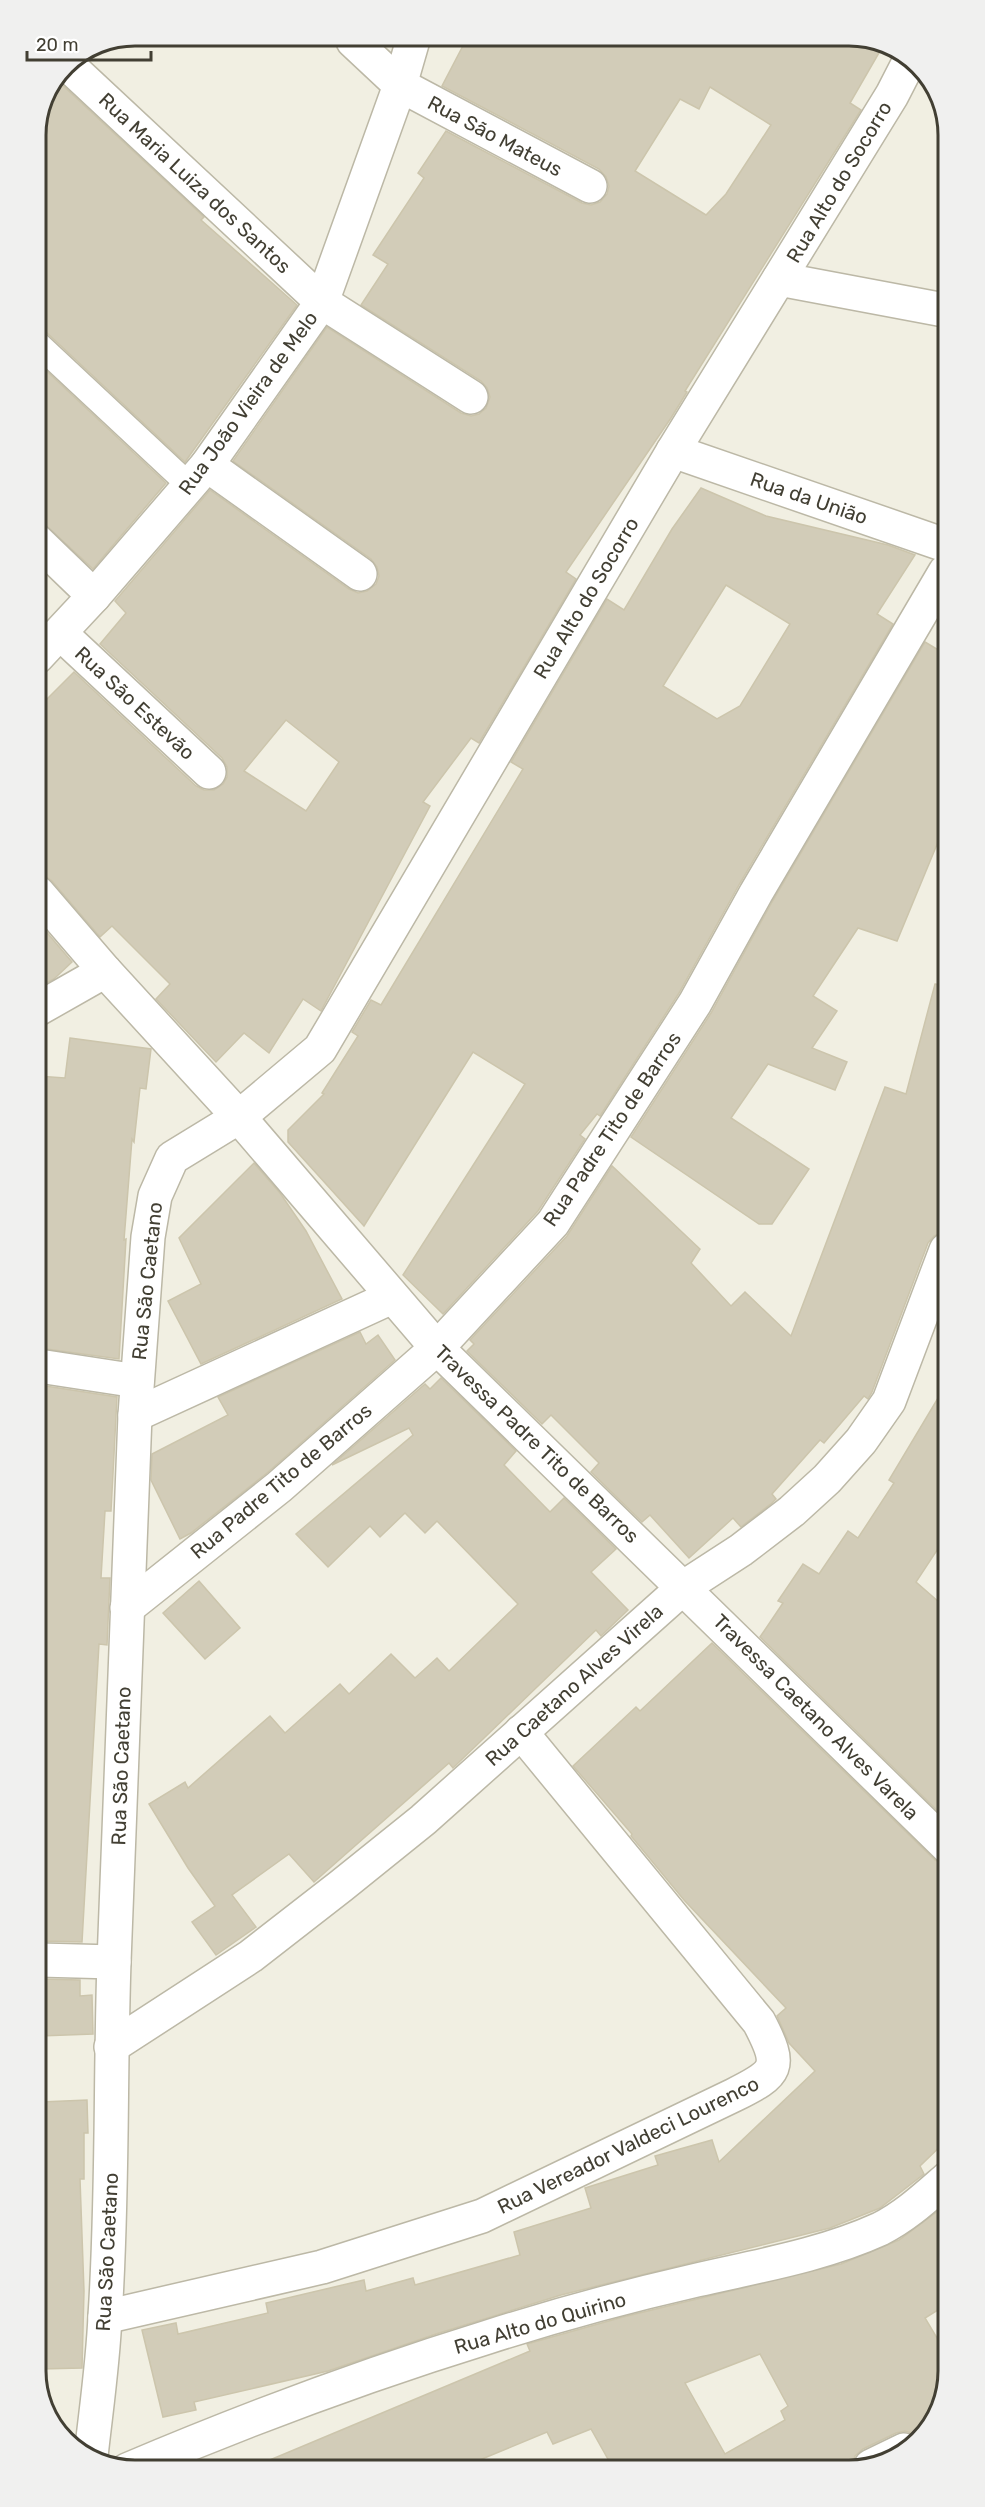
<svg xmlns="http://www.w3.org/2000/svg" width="985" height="2507" viewBox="0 0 985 2507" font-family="Rubik,sans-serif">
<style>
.building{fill:#d2ccb8;stroke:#ccc5ac;stroke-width:1.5;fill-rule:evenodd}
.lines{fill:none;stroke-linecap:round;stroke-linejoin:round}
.service-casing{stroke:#bcb8a6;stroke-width:27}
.minor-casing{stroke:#bcb8a6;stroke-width:36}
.service{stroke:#fff;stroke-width:24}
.minor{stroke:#fff;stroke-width:33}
.labels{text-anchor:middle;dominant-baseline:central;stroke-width:4.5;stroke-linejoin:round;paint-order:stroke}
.street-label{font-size:20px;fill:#423f33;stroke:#fff}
.rim{fill:none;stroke:#423f33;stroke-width:3}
</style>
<rect width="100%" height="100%" fill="#f1efe2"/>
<g class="building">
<path d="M856 36 883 46 850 103 861 110 685 391 687 392 671 418 566 572 576 579 479 743 471 738 423 802 430 806 321 1011 303 999 269 1053 244 1033 216 1062 156 999 170 984 112 926 100 937 52 881 45 876 38 875 37 709 74 672 196 786 204 790H214L223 784 227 777V767L222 758 100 644 126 613 115 601 210 490 349 589 358 593 367 591 376 584 379 576 377 567 371 559 233 461 327 327 461 413 471 416 479 414 486 408 490 397 487 388 481 381 361 305 388 264 373 255 424 178 418 173 446 131 582 203 591 205 600 202 607 194 609 186 606 177 599 169 442 86 466 40ZM710 87 771 125 726 194 706 215 635 171 680 99 699 109ZM286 720 339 762 306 811 244 771Z"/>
<polygon points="58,81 204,217 201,220 297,305 185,462 47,333 37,329 36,130"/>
<polygon points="37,362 166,483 93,569 37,517"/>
<path d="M701 488 766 516 888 545 915 555 877 614 893 624 740 883 679 993 600 1116 597 1114 580 1135 585 1139 538 1211 443 1314 403 1275 525 1084 473 1052 364 1226 288 1142V1130L324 1094 322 1093 358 1036 352 1032 371 1000 381 1005 523 769 511 762 607 599 624 610 672 529ZM726 585 790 624 740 706 717 719 663 686Z"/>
<polygon points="925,642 945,654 945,825 897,941 858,928 813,996 837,1011 812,1048 847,1062 835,1090 768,1064 731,1118 809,1169 772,1224 759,1224 631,1137 711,1013 772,902"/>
<polygon points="38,922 72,962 54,979 38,987"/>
<polygon points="935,984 946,986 946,1217 940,1233 934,1236 928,1243 872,1392 868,1399 864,1396 824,1443 820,1440 772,1494 776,1499 772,1503 741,1527 733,1518 689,1558 650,1515 642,1522 591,1472 599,1463 551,1415 542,1424 467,1351 474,1344 470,1340 567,1236 612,1166 700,1249 691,1263 731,1306 745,1292 791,1336 885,1087 906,1094"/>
<polygon points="70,1038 151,1049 146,1089 140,1088 134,1142 132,1139 124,1240 126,1239 119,1359 39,1348 38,1076 65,1078"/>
<polygon points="254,1163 280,1193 306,1231 342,1299 201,1364 168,1301 201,1284 179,1238"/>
<polygon points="360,1332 366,1344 378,1335 395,1360 267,1473 191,1533 180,1539 151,1480 152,1454 228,1415 218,1397"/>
<polygon points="441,1378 516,1451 504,1465 550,1512 564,1498 616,1549 591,1572 628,1610 601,1636 596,1630 453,1768 449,1763 314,1882 289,1854 232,1895 256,1927 216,1955 192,1922 215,1906 188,1868 149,1804 185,1782 188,1788 270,1716 285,1733 340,1684 349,1694 391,1654 415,1678 437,1658 449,1671 518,1604 437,1521 425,1533 405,1513 380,1537 370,1526 328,1567 296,1534 413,1435 409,1428 332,1465 425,1384 430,1389"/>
<polygon points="947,1383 947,1535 916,1582 947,1609 948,1821 760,1637 783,1603 778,1601 803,1564 819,1574 848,1531 858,1538 894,1483 889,1480"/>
<polygon points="39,1385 117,1397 111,1511 105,1511 101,1578 110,1578 107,1645 99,1644 82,1942 40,1941 40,1690 42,1606 39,1606 39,1575 43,1576 45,1509 39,1508"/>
<polygon points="199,1581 240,1628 205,1659 163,1613"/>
<polygon points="712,1643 935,1860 948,1865 948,2139 920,2166 924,2174 880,2208 830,2228 561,2295 436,2334 328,2371 194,2402 196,2410 163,2417 142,2330 176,2323 178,2334 268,2313 266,2303 364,2280 366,2291 413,2278 415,2285 520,2255 514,2232 591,2208 585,2188 658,2165 655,2156 712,2140 719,2162 815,2071 789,2043 777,2016 786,2008 684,1900 631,1836 632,1834 573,1766 636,1707 640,1711"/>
<polygon points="40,1979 80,1980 80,1996 92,1995 93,2034 40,2036"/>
<polygon points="87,2100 88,2133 84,2133 84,2179 80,2179 84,2291 82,2368 41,2369 41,2102"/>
<path d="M942 2208 949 2220V2303L925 2318 949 2358V2372L932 2422 912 2433 905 2431 896 2433 863 2449 855 2456 852 2466 613 2468 591 2429 553 2444 547 2432 458 2469 246 2470 530 2351 527 2344 623 2317 841 2264 899 2240ZM760 2354 788 2406 781 2411 785 2420 725 2454 685 2383Z"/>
</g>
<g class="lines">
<defs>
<polyline id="service" points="37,343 189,485"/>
<g id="minor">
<polyline points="353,41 400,85 590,186"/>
<polyline points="67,64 322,302 471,397"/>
<polyline points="779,279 944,310"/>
<polyline points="673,451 945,545"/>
<polyline points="207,465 360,574"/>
<polyline points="37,541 94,596"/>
<polyline points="60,633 209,772"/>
<polyline points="37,657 94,596 207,465 322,302 400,85 413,40"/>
<polyline points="38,893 105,971 239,1117 437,1348 948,1847"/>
<polyline points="38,1009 105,971"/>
<polyline points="39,1366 137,1381"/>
<polyline points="135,1415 392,1297"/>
<polyline points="127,1608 279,1487 437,1348 553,1223 695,1003 756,893 945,572"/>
<polyline points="40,1960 114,1962"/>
<polyline points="111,2047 251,1956 341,1886 423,1820 684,1587 741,1550 792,1511 827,1479 861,1441 889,1401 946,1250"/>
<path d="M105 2317 322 2267 482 2216 734 2095C778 2073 783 2068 759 2022L521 1732"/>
<path d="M91 2456C96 2410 103 2363 105 2316 113 2198 110 2080 114 1962L135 1415 148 1237 155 1196 172 1158 239 1117 320 1049 673 451 892 95 911 58"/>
<polyline points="871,2466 904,2450"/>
<path d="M127 2470C245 2420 365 2375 488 2337 557 2315 627 2296 697 2280 758 2266 823 2255 880 2229 906 2216 927 2196 949 2177"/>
</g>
</defs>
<use href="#service" class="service-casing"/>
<use href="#minor" class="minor-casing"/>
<use href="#service" class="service"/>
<use href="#minor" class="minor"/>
</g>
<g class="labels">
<g class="street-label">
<text transform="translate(495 136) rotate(28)">Rua São Mateus</text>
<text transform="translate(839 182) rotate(-59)">Rua Alto do Socorro</text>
<text transform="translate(195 183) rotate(43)">Rua Maria Luiza dos Santos</text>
<text transform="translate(248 403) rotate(-54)">Rua João Vieira de Melo</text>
<text transform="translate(809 498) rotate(19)">Rua da União</text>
<text transform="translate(586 598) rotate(-59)">Rua Alto do Socorro</text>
<text transform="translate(135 703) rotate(43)">Rua São Estevão</text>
<text transform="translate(612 1129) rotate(-56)">Rua Padre Tito de Barros</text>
<text transform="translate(147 1281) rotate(-84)">Rua São Caetano</text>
<text transform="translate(537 1444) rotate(44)">Travessa Padre Tito de Barros</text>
<text transform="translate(281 1481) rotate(-40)">Rua Padre Tito de Barros</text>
<text transform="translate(574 1685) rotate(-42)">Rua Caetano Alves Virela</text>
<text transform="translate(816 1717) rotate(45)">Travessa Caetano Alves Varela</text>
<text transform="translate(121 1766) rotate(-88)">Rua São Caetano</text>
<text transform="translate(628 2145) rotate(-26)">Rua Vereador Valdeci Lourenco</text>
<text transform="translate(107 2252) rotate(-87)">Rua São Caetano</text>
<text transform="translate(540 2323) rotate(-16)">Rua Alto do Quirino</text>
</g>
</g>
<path d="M0 0H985V2507H0ZM135 46H849A89 89 0 0 1 938 135V2371A89 89 0 0 1 849 2460H135A89 89 0 0 1 46 2371V135A89 89 0 0 1 135 46Z" fill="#f0f0ef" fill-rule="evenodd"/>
<path class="rim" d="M135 46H849A89 89 0 0 1 938 135V2371A89 89 0 0 1 849 2460H135A89 89 0 0 1 46 2371V135A89 89 0 0 1 135 46Z"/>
<path d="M27 51v9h124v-9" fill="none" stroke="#423f33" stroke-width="3"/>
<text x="36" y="51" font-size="18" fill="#423f33" stroke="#ffffff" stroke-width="4.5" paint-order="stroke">20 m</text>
</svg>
